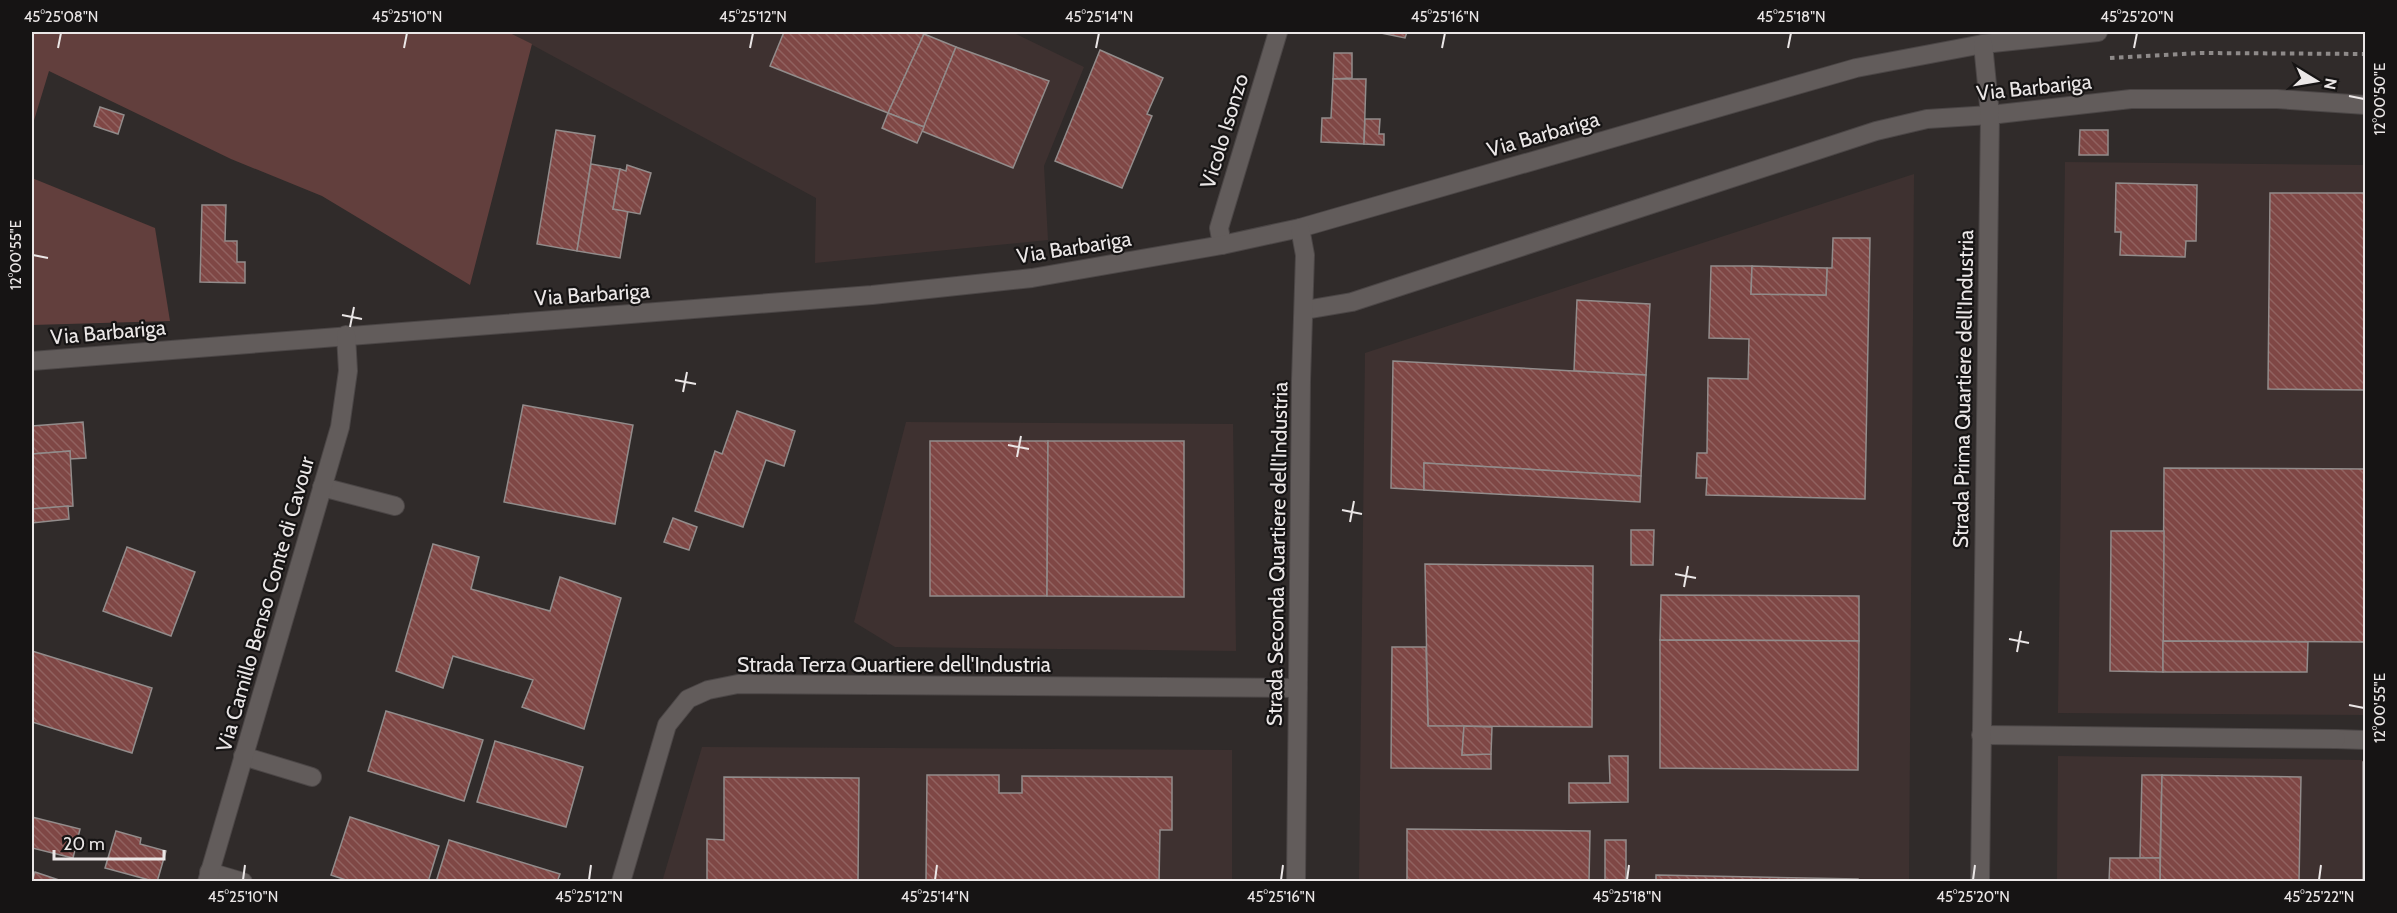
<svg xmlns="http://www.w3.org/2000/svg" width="2397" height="913" viewBox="0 0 2397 913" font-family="Cabin,sans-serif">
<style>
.built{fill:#3e3130}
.grass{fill:#623f3d}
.building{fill:url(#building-back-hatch);stroke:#928c8b;stroke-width:1.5}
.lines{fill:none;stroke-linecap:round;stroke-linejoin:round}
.lane-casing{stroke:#4b4646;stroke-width:20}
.street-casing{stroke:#4b4646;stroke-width:20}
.secondary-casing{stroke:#4b4646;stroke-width:20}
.path{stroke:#8e8a89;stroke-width:4;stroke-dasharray:4.5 4.5;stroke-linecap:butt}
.lane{stroke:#625c5b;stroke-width:18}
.street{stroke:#625c5b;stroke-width:18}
.secondary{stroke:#625c5b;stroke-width:18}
.ticks{fill:none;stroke:#ebe7e7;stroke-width:2}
.labels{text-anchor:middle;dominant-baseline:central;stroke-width:4.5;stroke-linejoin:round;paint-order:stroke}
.street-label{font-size:21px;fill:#ebe7e7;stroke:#161414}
.neatline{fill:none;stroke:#ebe7e7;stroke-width:2}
.ticks-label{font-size:15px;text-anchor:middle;fill:#ebe7e7}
</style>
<defs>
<pattern id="building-back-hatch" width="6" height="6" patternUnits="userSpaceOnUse" patternTransform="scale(1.5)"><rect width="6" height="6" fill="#7f4745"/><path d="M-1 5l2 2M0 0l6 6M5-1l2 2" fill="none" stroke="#916260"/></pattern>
</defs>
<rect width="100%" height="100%" fill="#302b2a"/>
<g class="built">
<polygon points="513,32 1012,32 1084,67 1044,166 1048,240 815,263 816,198 512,34"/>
<polygon points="2065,162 2365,165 2365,715 2058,713"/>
<polygon points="1914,174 1909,881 1359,882 1365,353"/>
<polygon points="906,422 1233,424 1236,651 895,647 854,622"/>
<polygon points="702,747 1232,750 1232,881 662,882"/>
<polygon points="2058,756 2365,760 2365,881 2057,882"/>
</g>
<g class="grass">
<polygon points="32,32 513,32 512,34 532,44 470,285 322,196 231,159 49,71 32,127"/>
<polygon points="32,178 155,228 170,321 32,325"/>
</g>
<g class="building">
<polygon points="784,32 917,32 924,34 888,113 770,66"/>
<polygon points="1376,32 1407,32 1405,38"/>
<polygon points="924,34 956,47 924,127 888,113"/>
<polygon points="956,47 1049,81 1013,168 922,131"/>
<polygon points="1100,50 1163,78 1147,114 1152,116 1122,188 1055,161"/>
<polygon points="1334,53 1352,53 1352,78 1333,79"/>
<polygon points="1333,79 1366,79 1364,144 1321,142 1322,118 1331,118"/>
<polygon points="100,107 124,115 118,134 94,126"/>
<polygon points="888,113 924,127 917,143 882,128"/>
<polygon points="1365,119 1380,119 1379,134 1384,134 1384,145 1364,144"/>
<polygon points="556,130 595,136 577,251 537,244"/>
<polygon points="2080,130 2108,130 2108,155 2079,155"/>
<polygon points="591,164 620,169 613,209 628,211 620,258 577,251"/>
<polygon points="627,165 651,173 640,214 613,209 620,169 626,171"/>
<polygon points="2116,183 2197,185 2196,241 2186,241 2185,257 2120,255 2121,232 2115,232"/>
<polygon points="2270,193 2366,193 2366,390 2268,389"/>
<polygon points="202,205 226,205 225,241 237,241 237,262 245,262 245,283 200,282"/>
<polygon points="1833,238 1870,238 1865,499 1706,495 1707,478 1696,478 1697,453 1707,453 1708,378 1748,379 1749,339 1709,338 1711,266 1752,266 1751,294 1826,295 1827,268 1832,268"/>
<polygon points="1752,266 1827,268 1826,295 1751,294"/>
<polygon points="1577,300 1650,304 1646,375 1574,371"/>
<polygon points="1393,361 1646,375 1641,476 1424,463 1424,490 1391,488"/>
<polygon points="523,405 633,425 615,524 504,502"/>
<polygon points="737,411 795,431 784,466 766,460 743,527 695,511 715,451 722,454"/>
<polygon points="83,422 86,458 70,459 70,451 32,454 32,426"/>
<polygon points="930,441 1048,441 1047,596 930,596"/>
<polygon points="1048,441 1184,441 1184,597 1047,596"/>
<polygon points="70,451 73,506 32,509 32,454"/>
<polygon points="1424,463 1641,476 1640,502 1424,490"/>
<polygon points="2164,468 2366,469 2366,642 2163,641"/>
<polygon points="68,506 69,519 32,523 32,509"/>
<polygon points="673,518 697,527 689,550 664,542"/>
<polygon points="1631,530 1654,530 1653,565 1631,565"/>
<polygon points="2111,531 2164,531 2163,672 2110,671"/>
<polygon points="433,544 479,557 471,589 550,611 560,577 621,598 584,729 522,707 533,680 453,656 443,688 396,671"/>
<polygon points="127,547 195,572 171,636 103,611"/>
<polygon points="1425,564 1593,566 1592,727 1428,726"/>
<polygon points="1661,595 1859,596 1859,641 1660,640"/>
<polygon points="1660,640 1859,641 1858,770 1660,768"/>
<polygon points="2163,641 2308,642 2307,672 2163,672"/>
<polygon points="1392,647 1426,647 1428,726 1464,726 1462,755 1491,754 1491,769 1391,768"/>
<polygon points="32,651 152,688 132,753 32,722"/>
<polygon points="386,711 483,740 464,801 368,771"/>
<polygon points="1464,726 1492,727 1491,754 1462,755"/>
<polygon points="495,741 583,767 566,827 477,802"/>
<polygon points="1609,756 1628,756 1628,802 1569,803 1569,783 1610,783"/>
<rect x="2363" y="762" width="3" height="120"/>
<polygon points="927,775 999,775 999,793 1022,793 1022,776 1172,777 1172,830 1160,830 1159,882 926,882"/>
<polygon points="2142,775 2162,775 2160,858 2140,858"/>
<polygon points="2162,775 2301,777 2299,882 2160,882"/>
<polygon points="724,777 859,778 858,882 707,882 707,839 724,840"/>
<polygon points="32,817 80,829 73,858 32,848"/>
<polygon points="350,817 439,846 428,882 352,882 331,875"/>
<polygon points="1407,829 1590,831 1589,882 1407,882"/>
<polygon points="116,831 141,838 140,844 166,851 157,882 105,868"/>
<polygon points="449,840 560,874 557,882 436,882"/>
<polygon points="1605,840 1626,840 1626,881 1645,882 1605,882"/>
<polygon points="2110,858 2160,858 2160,882 2109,882"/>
<polygon points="35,872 65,882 32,882"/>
<polygon points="1656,875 1858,879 1858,882 1656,882"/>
</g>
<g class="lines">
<defs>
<g id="lane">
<polyline points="322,487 395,506"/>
<polyline points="2336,739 2366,740"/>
<polyline points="243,756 312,777"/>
<polyline points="209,872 243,882"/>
</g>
<g id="street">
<polyline points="1222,245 1219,228 1278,32"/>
<polyline points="1305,310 1352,302 1876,131 1927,119 1990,115 2131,99 2277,99 2366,105"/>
<polyline points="1981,735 2336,739"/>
<polyline points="621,882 667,725 688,699 708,690 738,684 1298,688"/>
</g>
<g id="secondary">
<polyline points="32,361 872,295 1032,278 1222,245 1300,228 1856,68 1983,44 2098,32"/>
<polyline points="207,882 340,427 348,371 346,335"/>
<polyline points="1296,882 1301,381 1305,255 1300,228"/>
<polyline points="1980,882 1990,115 1983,44"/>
</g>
</defs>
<use href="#lane" class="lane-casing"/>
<use href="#street" class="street-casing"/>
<use href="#secondary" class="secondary-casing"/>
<polyline class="path" points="2110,58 2201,53 2366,54"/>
<use href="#lane" class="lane"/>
<use href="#street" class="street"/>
<use href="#secondary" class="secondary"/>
</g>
<path class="ticks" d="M58 48 61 33M404 48 407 33M750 48 753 33M1096 48 1099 33M1442 48 1445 33M1788 48 1791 33M2134 48 2137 33M2349 96 2364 99M33 255 48 258M342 315 362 319M350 327 354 307M675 380 696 384M683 392 687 372M1008 445 1029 449M1017 457 1021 436M1342 510 1362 514M1350 522 1354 501M1675 574 1696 578M1684 587 1688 566M2009 639 2029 643M2017 652 2021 631M2349 705 2364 708M243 880 245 865M589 880 591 865M935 880 937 865M1281 880 1283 865M1627 880 1629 865M1973 880 1975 865M2319 880 2321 865"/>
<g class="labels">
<g class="street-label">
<text transform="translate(2034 87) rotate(-6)">Via Barbariga</text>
<text transform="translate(1224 131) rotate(-73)">Vicolo Isonzo</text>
<text transform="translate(1543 134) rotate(-16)">Via Barbariga</text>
<text transform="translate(1074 247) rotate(-9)">Via Barbariga</text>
<text transform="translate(592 294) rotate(-4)">Via Barbariga</text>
<text transform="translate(108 332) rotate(-5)">Via Barbariga</text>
<text transform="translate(1963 389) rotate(-89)">Strada Prima Quartiere dell'Industria</text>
<text transform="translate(1277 554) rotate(-89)">Strada Seconda Quartiere dell'Industria</text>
<text transform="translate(265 604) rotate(-74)">Via Camillo Benso Conte di Cavour</text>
<text x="894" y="664">Strada Terza Quartiere dell'Industria</text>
</g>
</g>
<rect width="2397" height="913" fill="none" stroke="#161414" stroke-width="66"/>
<g transform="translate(2316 81) rotate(101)" stroke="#161414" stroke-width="4.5" paint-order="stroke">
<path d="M0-4.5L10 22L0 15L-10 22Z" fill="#ebe7e7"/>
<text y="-9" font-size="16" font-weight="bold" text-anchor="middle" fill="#ebe7e7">N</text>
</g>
<path d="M54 850v9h110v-9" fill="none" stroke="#ebe7e7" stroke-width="3"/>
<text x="63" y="850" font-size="18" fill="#ebe7e7" stroke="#161414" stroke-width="4.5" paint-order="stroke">20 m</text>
<rect x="33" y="33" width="2331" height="847" class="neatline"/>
<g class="ticks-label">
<text x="61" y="22">45°25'08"N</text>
<text x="407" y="22">45°25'10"N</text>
<text x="753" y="22">45°25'12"N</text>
<text x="1099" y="22">45°25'14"N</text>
<text x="1445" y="22">45°25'16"N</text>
<text x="1791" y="22">45°25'18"N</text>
<text x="2137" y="22">45°25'20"N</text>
<text transform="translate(2380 99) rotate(-90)" y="5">12°00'50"E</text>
<text transform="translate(16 255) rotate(-90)" y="5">12°00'55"E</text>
<text transform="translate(2380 708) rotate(-90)" y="5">12°00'55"E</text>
<text x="243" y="902">45°25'10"N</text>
<text x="589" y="902">45°25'12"N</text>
<text x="935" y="902">45°25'14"N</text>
<text x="1281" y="902">45°25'16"N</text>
<text x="1627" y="902">45°25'18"N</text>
<text x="1973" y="902">45°25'20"N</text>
<text x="2319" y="902">45°25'22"N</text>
</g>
</svg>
